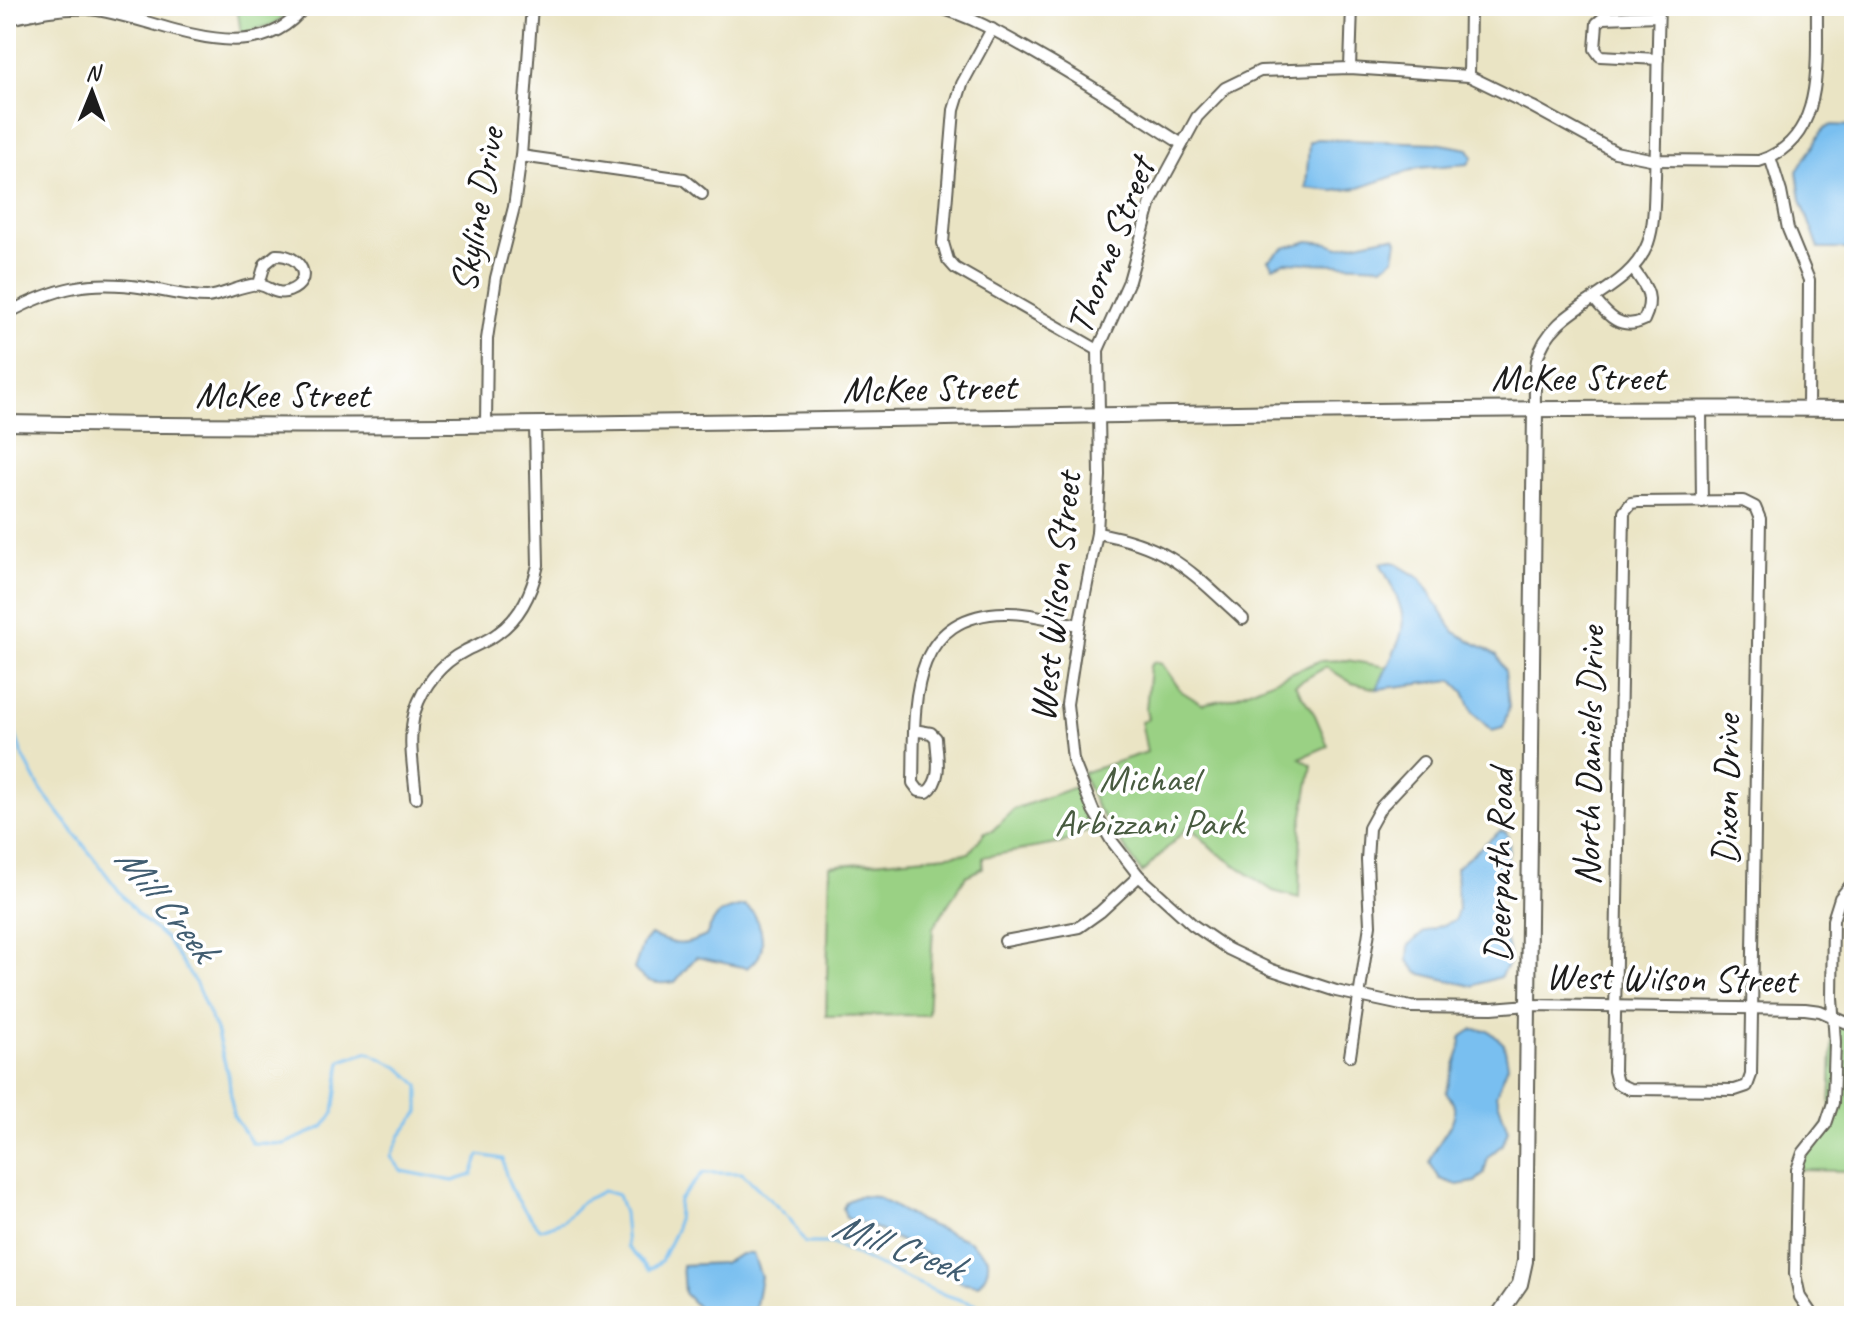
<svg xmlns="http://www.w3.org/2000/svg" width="1860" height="1322" viewBox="0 0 1860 1322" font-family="Caveat,sans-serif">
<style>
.green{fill:#9ad184;stroke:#5b7650;stroke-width:2}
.water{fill:#79bff0;stroke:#4a6e86;stroke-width:2}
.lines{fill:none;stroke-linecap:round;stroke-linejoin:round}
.stream{stroke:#79bff0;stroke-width:3}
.street-casing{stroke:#646257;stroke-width:14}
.secondary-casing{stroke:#646257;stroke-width:18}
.street{stroke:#fff;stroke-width:10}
.secondary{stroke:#fff;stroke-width:14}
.labels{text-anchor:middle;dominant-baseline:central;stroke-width:7;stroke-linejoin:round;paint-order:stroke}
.street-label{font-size:38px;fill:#1c1c1c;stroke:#fff}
.park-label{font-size:38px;fill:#485b40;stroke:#fff}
.water-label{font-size:40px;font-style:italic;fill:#415d71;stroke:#fff}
</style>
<rect width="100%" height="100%" fill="#fff"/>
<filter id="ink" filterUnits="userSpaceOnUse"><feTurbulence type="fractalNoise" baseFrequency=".0125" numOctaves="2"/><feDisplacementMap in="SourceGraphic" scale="16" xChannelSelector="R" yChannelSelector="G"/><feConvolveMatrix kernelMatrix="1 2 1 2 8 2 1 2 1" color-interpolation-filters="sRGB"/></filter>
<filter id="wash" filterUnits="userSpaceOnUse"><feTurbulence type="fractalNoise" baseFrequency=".006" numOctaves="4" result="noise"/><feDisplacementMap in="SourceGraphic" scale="32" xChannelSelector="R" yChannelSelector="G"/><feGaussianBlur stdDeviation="1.8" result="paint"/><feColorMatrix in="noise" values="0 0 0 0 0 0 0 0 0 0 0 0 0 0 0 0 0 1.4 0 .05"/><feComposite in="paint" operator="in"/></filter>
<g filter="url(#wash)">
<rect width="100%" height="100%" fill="#eae4c4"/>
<g class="green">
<polygon points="237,6 298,6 274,24 241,34"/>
<polygon points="1347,660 1387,667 1377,689 1352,683 1326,667 1295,685 1315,715 1328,746 1300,758 1312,765 1301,826 1299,898 1273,891 1215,851 1189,826 1142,873 1096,806 1082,773 1147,752 1141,721 1148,719 1146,710 1150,666 1154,662 1162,664 1181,691 1202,704 1231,698 1319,661"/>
<polygon points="1075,787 1096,827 1062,843 983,857 983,868 966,876 933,928 928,1015 826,1016 830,866 969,853 985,832 992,831 1014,809"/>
<polygon points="1833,1018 1854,1026 1854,1171 1797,1170 1830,1115"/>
</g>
<g class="water">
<polygon points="1831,125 1854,126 1854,249 1819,249 1801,200 1797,171 1823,130"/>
<polygon points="1317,139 1436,143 1468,149 1473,157 1468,164 1418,168 1359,188 1334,191 1306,188 1309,142"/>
<polygon points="1386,237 1395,237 1397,241 1394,258 1384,266 1284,262 1273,267 1268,260 1284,248 1309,241 1328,243 1339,247"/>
<path d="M1393 562 1421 579 1454 632 1497 655 1505 671 1509 707 1503 728 1492 731 1473 713 1464 692 1452 680 1377 689C1406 624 1415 629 1380 563Z"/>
<path d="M1500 831 1506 832C1517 854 1498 873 1494 894 1491 912 1497 920 1504 936 1508 944 1508 953 1510 961L1500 977 1472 986 1418 973 1408 961 1409 945 1424 932 1455 920 1458 909 1456 868Z"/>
<path d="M744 906C760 912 768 945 757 959 754 962 750 965 747 968L696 957 675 982C657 985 645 983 634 969L643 943 650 935C676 945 680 948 706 936 716 912 720 911 744 906Z"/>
<path d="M1473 1029 1488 1030 1504 1044 1508 1065 1496 1095 1508 1130 1503 1144 1488 1157 1484 1173 1475 1182 1457 1185 1440 1179 1430 1163C1436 1135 1470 1119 1446 1092L1460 1051 1461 1037Z"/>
<path d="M859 1196 877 1197 918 1220 969 1241 988 1258C989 1270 986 1276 978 1285L960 1282 926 1254 871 1226 846 1218 843 1208 847 1201Z"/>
<polygon points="741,1254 753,1254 761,1277 754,1316 706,1316 684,1293 682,1265 723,1263"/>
</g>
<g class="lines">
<path class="stream" d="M6 705 22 754 41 790 137 914 166 939 196 984 216 1030 229 1079 233 1115 252 1143 284 1144 323 1127 334 1113 341 1061 368 1052 400 1068 419 1085V1112L401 1135 391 1157 402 1171 453 1181 472 1175 479 1155 503 1159C505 1187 523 1209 540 1229L563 1221 583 1201 603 1191 618 1195 624 1213 627 1247 649 1270 661 1261 676 1230 679 1200 703 1173H742L790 1219 805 1243H830L937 1292 982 1307 993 1316"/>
</g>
</g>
<g filter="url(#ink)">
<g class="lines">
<defs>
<g id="street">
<path d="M933 6C972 16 1005 36 1040 56 1088 83 1135 114 1182 144"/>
<path d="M1817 6C1816 62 1826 140 1759 161L1655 160 1615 152 1533 107 1469 76 1350 68 1260 71 1225 88 1197 117 1151 202 1129 281 1098 350 1100 476 1097 533 1079 625 1067 704 1073 760 1093 810 1111 840 1139 876 1193 925 1228 949 1272 970 1336 991 1411 1007 1492 1008 1529 1005 1805 1009 1820 1011 1854 1026"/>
<path d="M6 20C36 13 66 6 97 10 163 20 254 74 305 6"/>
<polyline points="992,29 962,84 954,110 943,243 948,260 955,268 1098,350"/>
<polyline points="1658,59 1600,56 1595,49 1597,23 1603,18 1658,16"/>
<polyline points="1350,68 1352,6"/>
<polyline points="1469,76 1470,6"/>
<polyline points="521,156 684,179 702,194"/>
<polyline points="1770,157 1781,192 1788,229 1809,280 1808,409"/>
<path d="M1594 299C1608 316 1621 331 1644 320 1655 297 1647 288 1633 269"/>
<path d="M6 314C56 287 90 279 146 288 167 291 186 297 207 297 222 296 248 282 260 285 270 287 277 296 289 291 315 281 301 254 276 255L265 264 259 284"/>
<path d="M1535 409C1535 393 1534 376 1537 360 1551 303 1628 297 1648 243 1655 223 1654 198 1655 177 1657 120 1657 63 1659 6"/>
<polyline points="1701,409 1702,502"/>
<polyline points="486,424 487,339 496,278 514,207 521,156 532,6"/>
<polygon points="1743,501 1755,507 1760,519 1751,1075 1747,1086 1735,1090 1630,1089 1617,1083 1614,1071 1624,512 1631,503 1638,502"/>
<path d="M1097 533C1171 546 1190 571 1243 619"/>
<path d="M914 730 931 733 936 738C937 756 943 780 927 792L919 791 913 783C915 711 905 615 1005 613 1029 612 1055 621 1079 625"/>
<path d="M416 798C414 770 407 739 415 711 423 686 441 663 465 651 476 645 488 641 498 633 521 617 532 592 538 565L535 424"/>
<polyline points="1005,941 1079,927 1100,912 1139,876"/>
<polyline points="1350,1056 1370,925 1367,860 1369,828 1380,808 1423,762"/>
<polyline points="1813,1316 1800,1297 1795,1274 1797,1170 1803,1153 1826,1124 1833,1103 1835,1042 1832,998 1833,920 1840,898 1854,881"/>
</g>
<g id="secondary">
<path d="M6 423C622 434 1238 404 1854 409"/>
<polyline points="1498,1316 1520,1284 1525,1261 1535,409"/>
</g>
</defs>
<use href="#street" class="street-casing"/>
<use href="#secondary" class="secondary-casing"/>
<use href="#street" class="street"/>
<use href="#secondary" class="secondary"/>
</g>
</g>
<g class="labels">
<g class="street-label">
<text transform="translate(477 210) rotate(-80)">Skyline Drive</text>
<text transform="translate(1110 246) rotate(-69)">Thorne Street</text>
<text x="1578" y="377">McKee Street</text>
<text transform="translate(929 388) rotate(-1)">McKee Street</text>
<text x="282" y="394">McKee Street</text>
<text transform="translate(1055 597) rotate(-84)">West Wilson Street</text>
<text transform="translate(1589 756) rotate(-89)">North Daniels Drive</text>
<text transform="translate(1726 790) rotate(-89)">Dixon Drive</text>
<text transform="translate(1499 866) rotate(-89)">Deerpath Road</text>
<text transform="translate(1671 978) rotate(1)">West Wilson Street</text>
</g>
<g class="park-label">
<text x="1149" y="778">Michael<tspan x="1149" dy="44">Arbizzani Park</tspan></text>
</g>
<g class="water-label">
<text transform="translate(166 903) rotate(51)">Mill Creek</text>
<text transform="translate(898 1246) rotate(20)">Mill Creek</text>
</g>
</g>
<rect width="1860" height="1322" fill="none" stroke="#fff" stroke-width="32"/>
<g transform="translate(92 92) rotate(1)" stroke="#ffffff" stroke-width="6" paint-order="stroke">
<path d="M0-6L14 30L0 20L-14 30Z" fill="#1c1c1c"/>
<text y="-12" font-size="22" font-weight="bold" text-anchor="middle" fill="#1c1c1c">N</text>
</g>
</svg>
